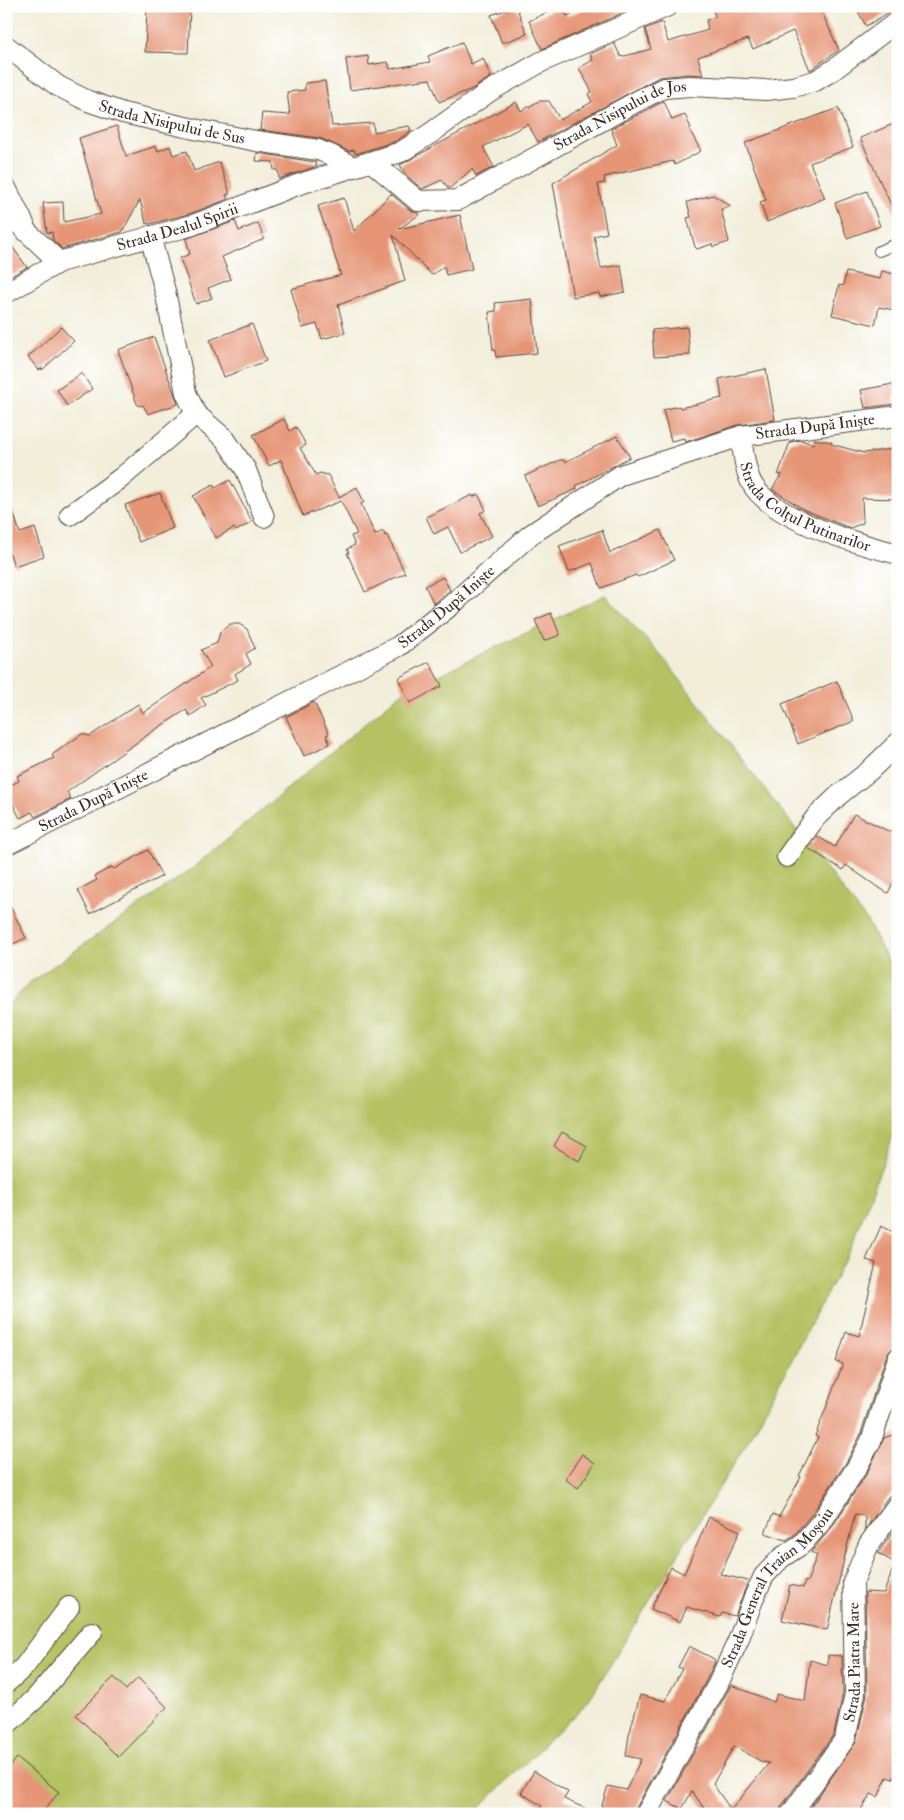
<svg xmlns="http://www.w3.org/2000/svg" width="904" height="1820" viewBox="0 0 904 1820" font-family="'IM FELL Double Pica',serif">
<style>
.green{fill:#b5c264;stroke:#787641}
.building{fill:#e69677;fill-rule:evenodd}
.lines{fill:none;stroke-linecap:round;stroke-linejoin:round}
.lane-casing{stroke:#56473a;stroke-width:12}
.street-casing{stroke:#56473a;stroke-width:22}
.lane{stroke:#fff;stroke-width:10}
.street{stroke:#fff;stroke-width:20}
.labels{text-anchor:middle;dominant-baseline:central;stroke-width:4;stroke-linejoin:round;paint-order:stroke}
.street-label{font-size:16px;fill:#3b2a1e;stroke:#fff}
</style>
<rect width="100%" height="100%" fill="#fff"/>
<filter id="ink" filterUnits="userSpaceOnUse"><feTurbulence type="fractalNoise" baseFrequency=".02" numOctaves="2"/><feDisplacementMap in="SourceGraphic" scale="10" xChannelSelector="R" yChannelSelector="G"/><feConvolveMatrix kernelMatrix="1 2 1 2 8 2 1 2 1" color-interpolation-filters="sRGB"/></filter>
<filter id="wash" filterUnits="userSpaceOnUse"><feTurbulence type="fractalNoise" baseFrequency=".0096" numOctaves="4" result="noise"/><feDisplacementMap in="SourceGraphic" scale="20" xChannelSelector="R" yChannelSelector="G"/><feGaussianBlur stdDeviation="1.12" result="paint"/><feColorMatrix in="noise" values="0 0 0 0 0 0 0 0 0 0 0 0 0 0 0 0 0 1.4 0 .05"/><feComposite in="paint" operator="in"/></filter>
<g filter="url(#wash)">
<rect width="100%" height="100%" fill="#f2eeda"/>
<polygon class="green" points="605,595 664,659 867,921 898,980 898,1123 851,1248 753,1433 587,1703 473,1814 6,1814 6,1008 29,983 190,870 403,692"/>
<g id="blocks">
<g class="building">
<polygon points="516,6 527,34 502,43 491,15"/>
<polygon points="560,6 562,6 567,16 592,6 638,6 542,49 529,21"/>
<polygon points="712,6 819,6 839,50 810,70 793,31 753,49 748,39 698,57 703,75 689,74 659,77 538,142 528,124 483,147 494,167 476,176 472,169 450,188 448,188 442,180 422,189 406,175 400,165 516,102 521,111 539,101 549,101 560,120 592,102 588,94 592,92 579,68 593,60 590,54 614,43 621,57 651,49 645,29 662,22 668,42 708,30 706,20 715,17"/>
<polygon points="855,6 898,6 898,7 866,26"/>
<polygon points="147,9 190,9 188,53 145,52"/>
<polygon points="462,42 471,64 483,58 491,77 472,89 439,102 430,79 350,90 346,59 368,56 369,65 388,62 390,69 430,62 428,56"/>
<polygon points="325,81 332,126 373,123 374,132 409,126 411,131 396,141 355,154 355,150 348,151 320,138 260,130 262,113 290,115 287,92 305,90 305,83"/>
<polygon points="664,101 672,120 685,115 691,128 689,129 701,151 675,165 673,161 604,177 605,183 598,184 607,233 594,236 601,268 621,265 625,292 600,297 599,293 573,297 553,183 617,145 611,129"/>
<polygon points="838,108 853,147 810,163 825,198 767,222 760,202 766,200 745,143"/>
<polygon points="898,122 898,220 860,138"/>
<polygon points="117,126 126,156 156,146 158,151 170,146 173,155 187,151 194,171 219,162 229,190 229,194 226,195 228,199 189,214 150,224 146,223 140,200 122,232 62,249 53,240 52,232 47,233 43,203 63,202 64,222 101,214 79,138"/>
<polygon points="257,153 315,162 317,166 279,179 278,170 274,170 273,162 256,161"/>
<polygon points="867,191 880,226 847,238 835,203"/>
<polygon points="391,194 410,210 420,214 399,229 460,215 472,269 446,275 444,266 432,275 393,235 405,281 338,305 345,333 322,339 317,324 302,328 291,289 341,275 318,206 344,198 354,231"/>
<polygon points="713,195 731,206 721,209 729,242 713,247 712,244 697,249 695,247 687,218 691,217 687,202"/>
<polygon points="235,221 239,231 258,223 264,239 222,257 231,279 208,288 212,298 196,304 180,258 190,254 186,239"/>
<polygon points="6,238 27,267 6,279"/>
<polygon points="882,271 898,275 898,311 879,307 875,325 832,315 839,285 843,286 846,272 880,279"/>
<polygon points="532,299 537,353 496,357 495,350 493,350 489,312 496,311 495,303"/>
<polygon points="252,324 266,361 224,377 210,340"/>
<polygon points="61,327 74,341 42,370 42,368 39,370 28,357"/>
<polygon points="687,327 690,355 654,357 652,330"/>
<polygon points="154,337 178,404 148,414 143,405 140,406 137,404 118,350"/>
<polygon points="766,369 775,420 738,425 685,442 684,438 671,441 663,410 679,406 680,408 722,398 719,379"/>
<polygon points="82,373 92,389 67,406 57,390"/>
<polygon points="893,384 895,404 865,408 861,390"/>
<polygon points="284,419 290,431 296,427 306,445 300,448 316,475 320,473 328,475 339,497 357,487 364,502 361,504 375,535 383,531 385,536 387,535 405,573 365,592 347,553 349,553 347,549 355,545 351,536 357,534 341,501 303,516 281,460 269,466 253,435"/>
<polygon points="617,436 630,457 576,486 577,489 538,506 525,476 560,460 564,460 565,462"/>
<polygon points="814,439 832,442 831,444 864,453 898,448 898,499 862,498 863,523 850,528 805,510 773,490 772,489 782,474 778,475 790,442 801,440 813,444"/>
<polygon points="230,480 252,522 236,531 234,528 216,538 193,496 213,485 215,488"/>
<polygon points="160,493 173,528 139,542 125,505"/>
<polygon points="478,494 486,510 480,513 492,536 460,552 448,527 434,534 426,517 472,495 473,497"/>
<polygon points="9,500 20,533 35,528 44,556 14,566 10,554 6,555 6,501"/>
<polygon points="602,530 610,553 660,530 674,560 638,577 636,575 601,588 592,563 569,572 559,546"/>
<polygon points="443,577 450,590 434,604 425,586"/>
<polygon points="551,613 560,635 544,641 535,620"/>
<polygon points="230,624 239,624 247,629 255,648 246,654 251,664 235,674 238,680 201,698 206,705 190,716 186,710 153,731 67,792 71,799 35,817 32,812 20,818 6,791 6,787 19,781 17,776 54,758 52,755 82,734 90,736 138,704 143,713 211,667 201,650 217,643 220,632"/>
<polygon points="429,662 442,686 410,703 398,678"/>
<polygon points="837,681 854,721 798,744 782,704"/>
<polygon points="314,702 329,734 326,735 330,744 304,756 286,717"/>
<polygon points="854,814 898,836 898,873 888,893 876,886 846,865 843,870 808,848 817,836 835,847"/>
<polygon points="148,850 162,876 90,914 78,890 97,880 95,876 112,867 114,869"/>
<polygon points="6,898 26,938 6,947"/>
<polygon points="562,1132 587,1146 579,1161 554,1146"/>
<polygon points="881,1226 898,1234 898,1334 894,1347 887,1354 860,1436 847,1461 812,1514 794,1535 786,1540 765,1533 773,1514 779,1517 801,1477 799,1476 818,1437 815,1436 843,1364 836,1362 846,1332 859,1336 876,1263 866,1260"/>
<polygon points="898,1433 898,1492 893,1493 888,1497 865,1530 865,1516 855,1514 827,1630 782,1620 790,1585 803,1588 805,1581 807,1582 817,1555 811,1552 832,1527 867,1473 884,1438"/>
<polygon points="582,1454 595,1463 578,1488 565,1479"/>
<polygon points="709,1517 740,1531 720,1574 748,1581 735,1616 722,1613 720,1617 687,1607 680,1622 651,1609 671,1567 684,1574"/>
<polygon points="898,1525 898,1608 894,1646 898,1646 898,1769 893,1779 887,1777 878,1797 871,1794 858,1814 806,1814 856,1742 867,1694 865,1592 884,1593 895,1563 878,1553"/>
<polygon points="689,1646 714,1659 715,1662 707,1679 636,1808 634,1814 599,1814 608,1786 626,1790 641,1759 626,1756 629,1735 640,1695 665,1701 682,1669 678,1667"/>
<path d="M828 1655 842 1656 843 1693 834 1734 781 1807 779 1814H708L692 1791 682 1809 667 1801 731 1685 774 1702 777 1694 805 1701 810 1660 828 1665ZM734 1746 762 1762 769 1763 731 1810 713 1784Z"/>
<polygon points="114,1677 126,1690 138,1678 167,1707 118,1757 76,1715"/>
<polygon points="17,1758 59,1792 41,1814 6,1814 6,1771"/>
<polygon points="534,1771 568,1792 564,1799 598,1814 537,1814 542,1806 521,1793"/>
</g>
</g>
</g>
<g filter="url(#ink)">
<use href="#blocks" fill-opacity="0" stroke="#56473a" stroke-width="1"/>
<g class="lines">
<defs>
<polyline id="lane" points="879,251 898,243"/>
<g id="street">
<path id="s1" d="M6 46 58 86 88 101 123 113 199 130 256 141 318 150 331 155 351 166"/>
<path id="s2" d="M372 162 418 201 458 200 641 99 664 88 690 86 766 90 793 87 815 81 833 70 898 21"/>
<polyline points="6,188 24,224"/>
<polyline points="6,212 59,262"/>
<polyline points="150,236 165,291 186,393 196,414 225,439 246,470 264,517"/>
<path id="s3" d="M6 293 59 262 193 225 297 185 401 152 431 133 490 91 541 62 668 6"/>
<path id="s4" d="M741 436C743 451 745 474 754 487 778 521 858 544 898 554"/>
<polyline points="70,515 121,478 196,414"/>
<path id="s5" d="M6 845 399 646 450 606 530 535 621 475 741 436 898 416"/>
<polyline points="787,857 816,817 839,795 869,771 898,743"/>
<polyline points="6,1683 24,1667 69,1607"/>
<polyline points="6,1725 35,1699 92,1632"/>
<path id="s6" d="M646 1814 718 1684 738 1641 754 1597 764 1576 781 1558 802 1544 822 1521 857 1467 871 1441 898 1358"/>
<path id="s7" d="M791 1814 845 1739 855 1694 853 1582 869 1544 898 1504"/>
</g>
</defs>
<use href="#lane" class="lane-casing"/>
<use href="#street" class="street-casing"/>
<use href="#lane" class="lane"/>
<use href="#street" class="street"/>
</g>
</g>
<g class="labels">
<g class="street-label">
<text stroke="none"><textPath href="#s2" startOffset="284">Strada Nisipului de Jos</textPath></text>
<text stroke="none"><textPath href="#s1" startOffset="186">Strada Nisipului de Sus</textPath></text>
<text stroke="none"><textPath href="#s3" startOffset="185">Strada Dealul Spirii</textPath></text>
<text stroke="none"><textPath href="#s5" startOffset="922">Strada După Iniște</textPath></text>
<text stroke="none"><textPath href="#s4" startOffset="106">Strada Colțul Putinarilor</textPath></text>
<text stroke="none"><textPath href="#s5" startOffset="502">Strada După Iniște</textPath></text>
<text stroke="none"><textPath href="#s5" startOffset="98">Strada După Iniște</textPath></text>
<text stroke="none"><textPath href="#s6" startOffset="264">Strada General Traian Moșoiu</textPath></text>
<text stroke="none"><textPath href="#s7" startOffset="170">Strada Piatra Mare</textPath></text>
</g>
</g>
<rect width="904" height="1820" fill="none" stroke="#fff" stroke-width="25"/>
</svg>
